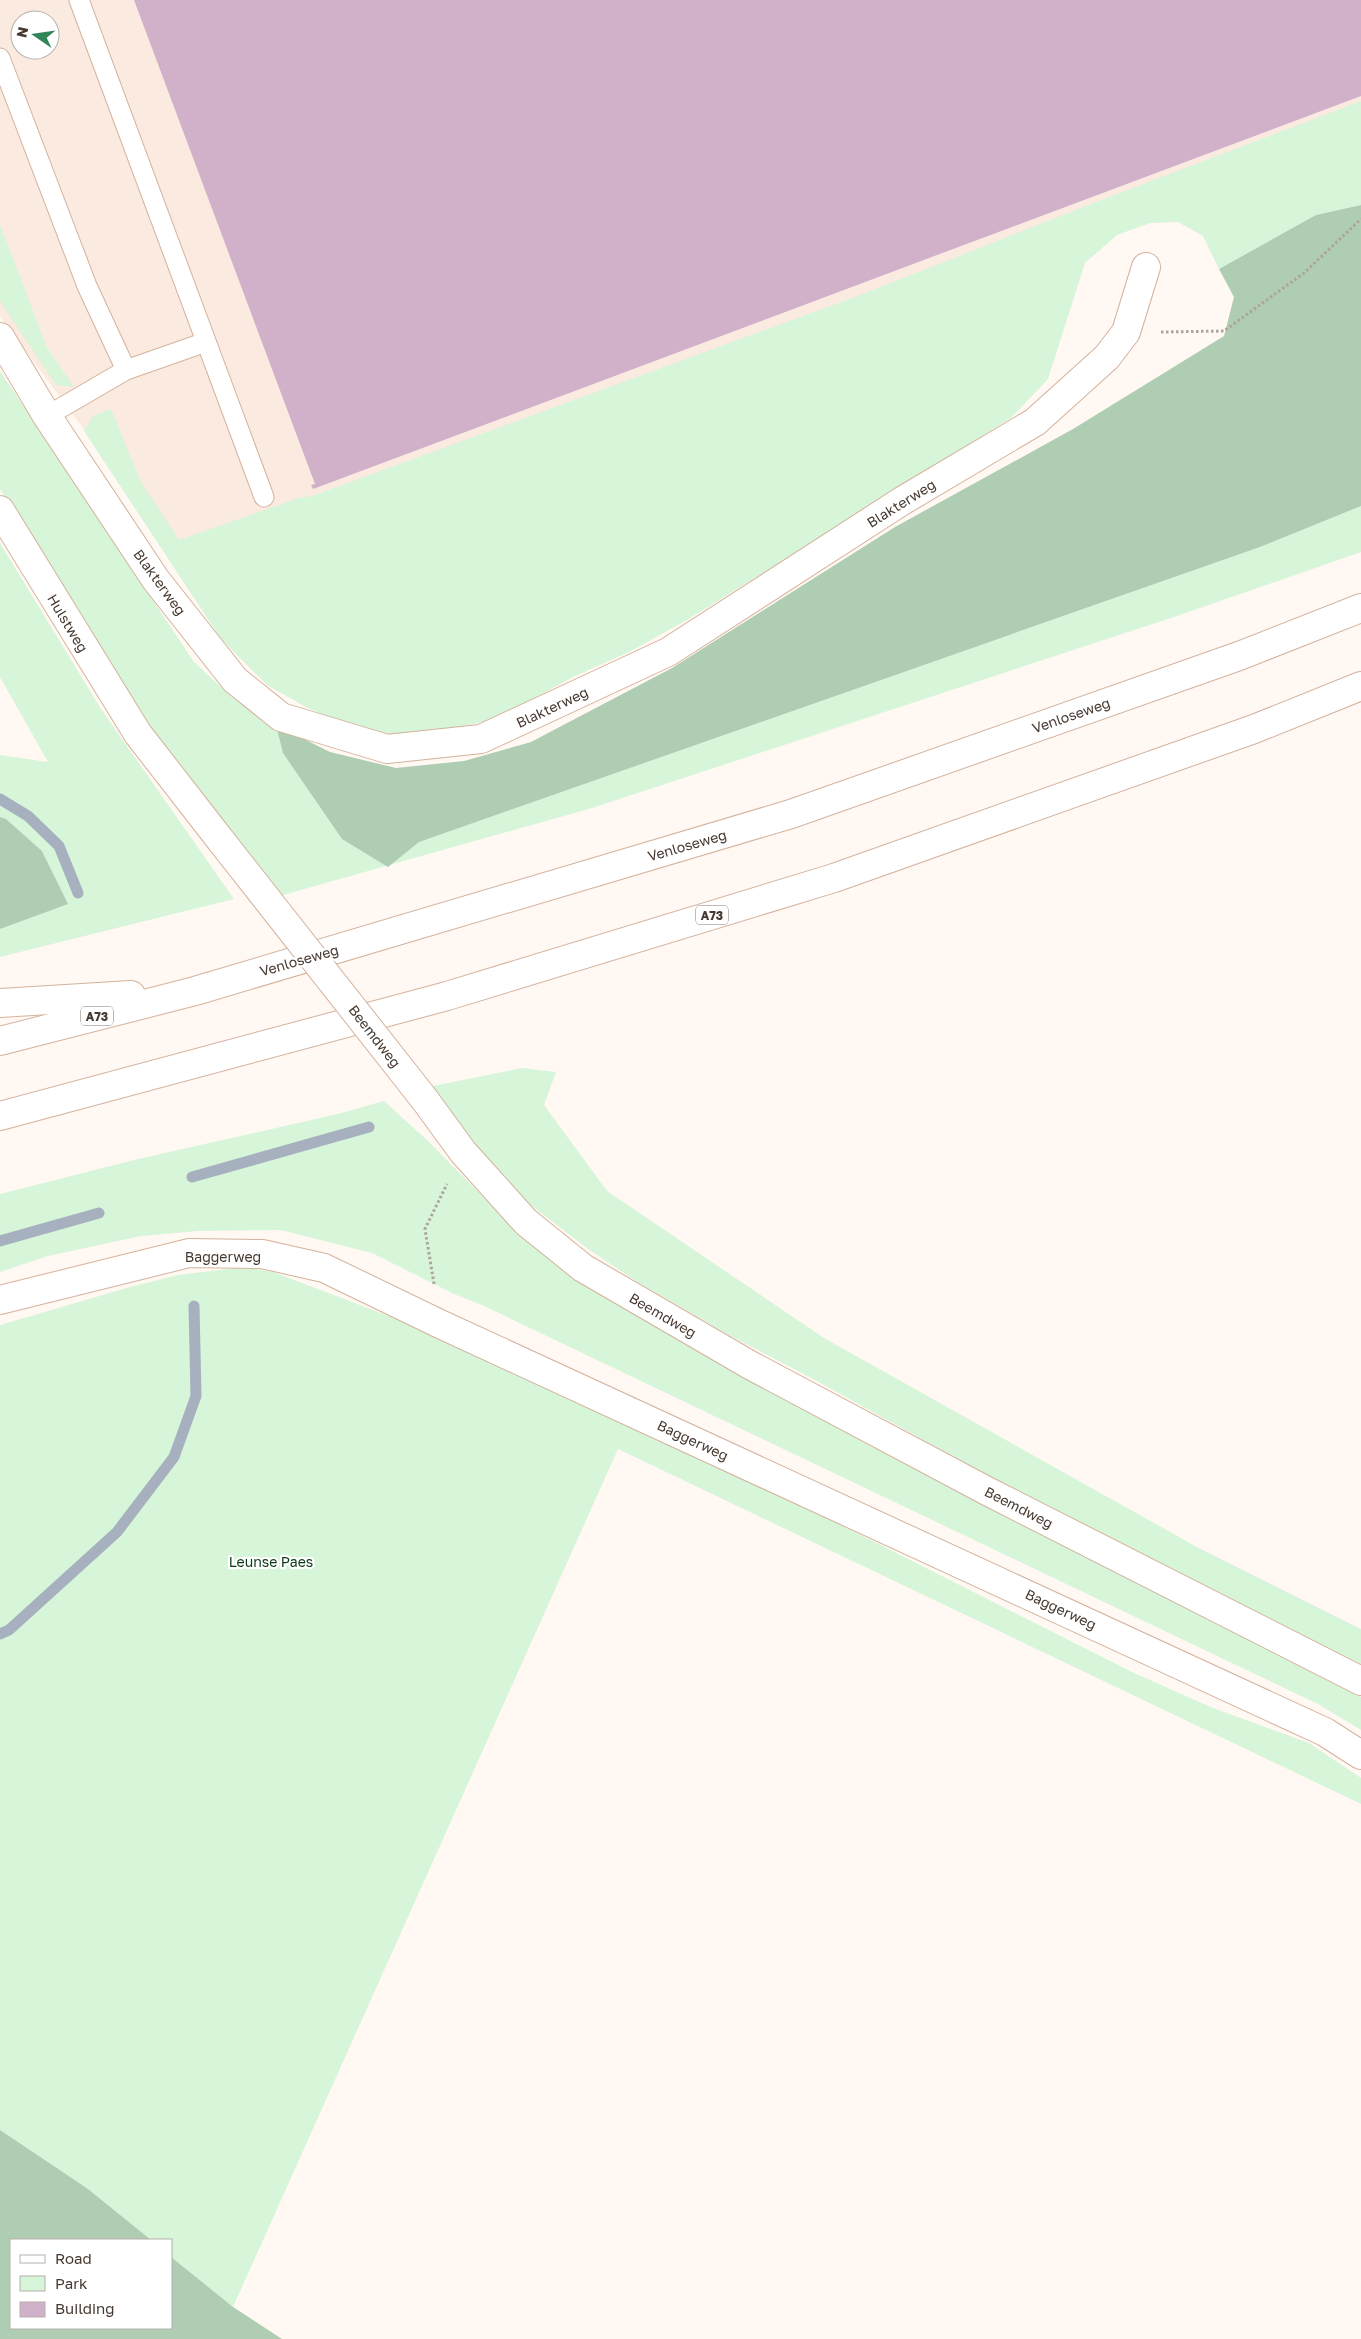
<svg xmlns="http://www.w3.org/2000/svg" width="1361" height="2339" viewBox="0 0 1361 2339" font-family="'Golos Text',sans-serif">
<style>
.built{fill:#fbeadf;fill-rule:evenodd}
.green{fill:#d7f5d9;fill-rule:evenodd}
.forest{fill:#afcdb2}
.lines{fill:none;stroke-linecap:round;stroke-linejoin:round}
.stream{stroke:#a7b0be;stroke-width:11}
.building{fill:#d0b1c9}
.service-casing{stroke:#d4b29c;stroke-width:21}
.minor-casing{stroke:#d4b29c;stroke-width:30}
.motorway-casing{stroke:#d4b29c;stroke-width:30}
.path{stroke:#aea49d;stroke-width:3;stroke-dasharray:2.5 2.5;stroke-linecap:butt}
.service{stroke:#fff;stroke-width:19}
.minor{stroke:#fff;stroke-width:28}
.motorway{stroke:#fff;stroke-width:28}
.minor-bridge-casing{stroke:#d4b29c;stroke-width:30;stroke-linecap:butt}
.minor-bridge{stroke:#fff;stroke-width:28}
.labels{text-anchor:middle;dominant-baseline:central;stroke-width:4.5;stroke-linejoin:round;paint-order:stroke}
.shield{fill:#fff;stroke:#7e746e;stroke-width:1}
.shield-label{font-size:12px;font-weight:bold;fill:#473930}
.street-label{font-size:14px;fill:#473930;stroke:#fff}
.park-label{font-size:14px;fill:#0b3915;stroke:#fff}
</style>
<rect width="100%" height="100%" fill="#fff8f3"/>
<path class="built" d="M0 0H1361V130L187 569 0 316ZM20 20H50V50H20Z"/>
<g class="green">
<polygon points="1361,101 1361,205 1316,215 1219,269 1203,236 1178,222 1150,223 1117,235 1085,263 1048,379 1011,418 687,620 629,652 573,677 496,719 451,729 391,734 347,726 306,707 267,685 221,639 84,431 93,416 111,409 141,482 179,540 299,498 312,496 855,297 1109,197"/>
<polygon points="0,224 46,346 74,387 56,385 0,301"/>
<polygon points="0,371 194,662 234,699 276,725 388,867 418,842 1260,547 1361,506 1361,552 1174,617 592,808 276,897 142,717 71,608 0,489"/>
<polygon points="0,543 101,709 234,899 0,957 0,929 67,903 42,851 6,819 0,817 0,755 48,762 0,677"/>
<polygon points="522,1068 556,1072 544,1105 607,1191 824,1338 1195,1546 1361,1629 1361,1664 1323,1648 1041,1505 815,1380 729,1335 639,1283 588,1249 532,1206 485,1160 428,1087"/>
<polygon points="384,1101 428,1141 493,1207 552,1256 1079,1553 1361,1697 1361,1730 1318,1704 1236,1665 482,1305 454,1294 372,1253 281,1230 198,1231 141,1236 48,1256 0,1272 0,1194 138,1159 338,1114"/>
<path d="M243 1267 273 1272 431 1332 631 1419 1134 1673 1213 1708 1309 1743 1361 1778V1804L618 1449 233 2307 282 2339H0V1325L130 1287 178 1275ZM11 2240H171V2328H11Z"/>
</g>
<g class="forest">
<polygon points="1361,205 1361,506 1260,547 419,842 388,867 342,839 283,753 276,725 330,752 396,768 464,761 531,742 672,668 895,527 1073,429 1224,336 1234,297 1219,269 1316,215"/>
<polygon points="0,817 6,819 42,851 68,904 0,929"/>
<polygon points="0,2130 88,2189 151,2240 11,2240 11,2328 171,2328 171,2257 233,2307 282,2339 0,2339"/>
</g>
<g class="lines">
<g class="stream">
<polyline points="0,799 28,816 59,846 78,893"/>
<polyline points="192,1177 369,1127"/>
<polyline points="0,1241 99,1213"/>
<polyline points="0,1634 9,1630 117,1532 174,1457 196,1396 194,1306"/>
</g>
</g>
<polygon class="building" points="134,0 1361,0 1361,96 313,489 311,485 315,484"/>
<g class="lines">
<defs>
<g id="service">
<polyline points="79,0 264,497"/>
<polyline points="0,58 87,286 126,370"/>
<polyline points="47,416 126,370 206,342"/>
</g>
<g id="minor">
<polyline points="0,337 47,416 156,580 235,680 281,717 387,749 481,739 668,652 902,501 1035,422 1107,357 1126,332 1146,267"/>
<polyline points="0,510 138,734 222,842"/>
<polyline points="425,1100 463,1152 526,1222 583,1268 750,1365 987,1491 1361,1681"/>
<polyline points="0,1300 189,1253 262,1254 324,1268 440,1324 1325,1732 1361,1755"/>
</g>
<g id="motorway">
<polyline points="0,1003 131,995"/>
<polyline points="0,1041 195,991 791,814 1239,656 1361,608"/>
<polyline points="0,1116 447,996 834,878 1254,729 1361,686"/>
</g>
</defs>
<use href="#service" class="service-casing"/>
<use href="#minor" class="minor-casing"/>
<use href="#motorway" class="motorway-casing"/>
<g class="path">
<polyline points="1161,332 1224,331 1304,273 1361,219"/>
<polyline points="434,1284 425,1229 447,1184"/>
</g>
<use href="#service" class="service"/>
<use href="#minor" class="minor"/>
<use href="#motorway" class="motorway"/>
<defs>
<polyline id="minor-bridge" points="222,842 425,1100"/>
</defs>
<use href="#minor-bridge" class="minor-bridge-casing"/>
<use href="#minor-bridge" class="minor-bridge"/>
</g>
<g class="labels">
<g class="shield">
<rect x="696" y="905.5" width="32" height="19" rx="4"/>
<rect x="81" y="1006.5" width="32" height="19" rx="4"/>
</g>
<g class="shield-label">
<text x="712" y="915">A73</text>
<text x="97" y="1016">A73</text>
</g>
<g class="street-label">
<text transform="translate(901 503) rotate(-32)">Blakterweg</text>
<text transform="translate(160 582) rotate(54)">Blakterweg</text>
<text transform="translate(68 623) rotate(59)">Hulstweg</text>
<text transform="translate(552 707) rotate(-25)">Blakterweg</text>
<text transform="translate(1071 715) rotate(-19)">Venloseweg</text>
<text transform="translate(687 845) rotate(-16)">Venloseweg</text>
<text transform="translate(299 960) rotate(-16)">Venloseweg</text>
<text transform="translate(375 1036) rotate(52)">Beemdweg</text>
<text x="223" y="1256">Baggerweg</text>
<text transform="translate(663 1315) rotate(30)">Beemdweg</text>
<text transform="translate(693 1440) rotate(25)">Baggerweg</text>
<text transform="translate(1019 1507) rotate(27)">Beemdweg</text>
<text transform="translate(1061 1609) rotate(25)">Baggerweg</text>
</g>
<g class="park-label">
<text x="271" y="1561">Leunse Paes</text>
</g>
</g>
<rect x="10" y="2239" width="162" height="90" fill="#ffffff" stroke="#b5b0ac"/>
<rect x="20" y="2255" width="25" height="8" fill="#ffffff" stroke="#b5b0ac"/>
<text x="55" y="2264" font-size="15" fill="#473930">Road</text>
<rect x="20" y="2276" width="25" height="15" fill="#d7f5d9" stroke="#b5b0ac"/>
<text x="55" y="2289" font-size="15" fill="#473930">Park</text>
<rect x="20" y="2302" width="25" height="15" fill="#d0b1c9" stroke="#b5b0ac"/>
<text x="55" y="2314" font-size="15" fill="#473930">Building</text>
<g transform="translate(35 35) rotate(283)"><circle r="24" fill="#ffffff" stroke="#b5b0ac"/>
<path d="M0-4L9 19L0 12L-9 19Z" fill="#308559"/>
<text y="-8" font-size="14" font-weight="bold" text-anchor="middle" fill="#473930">N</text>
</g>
</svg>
